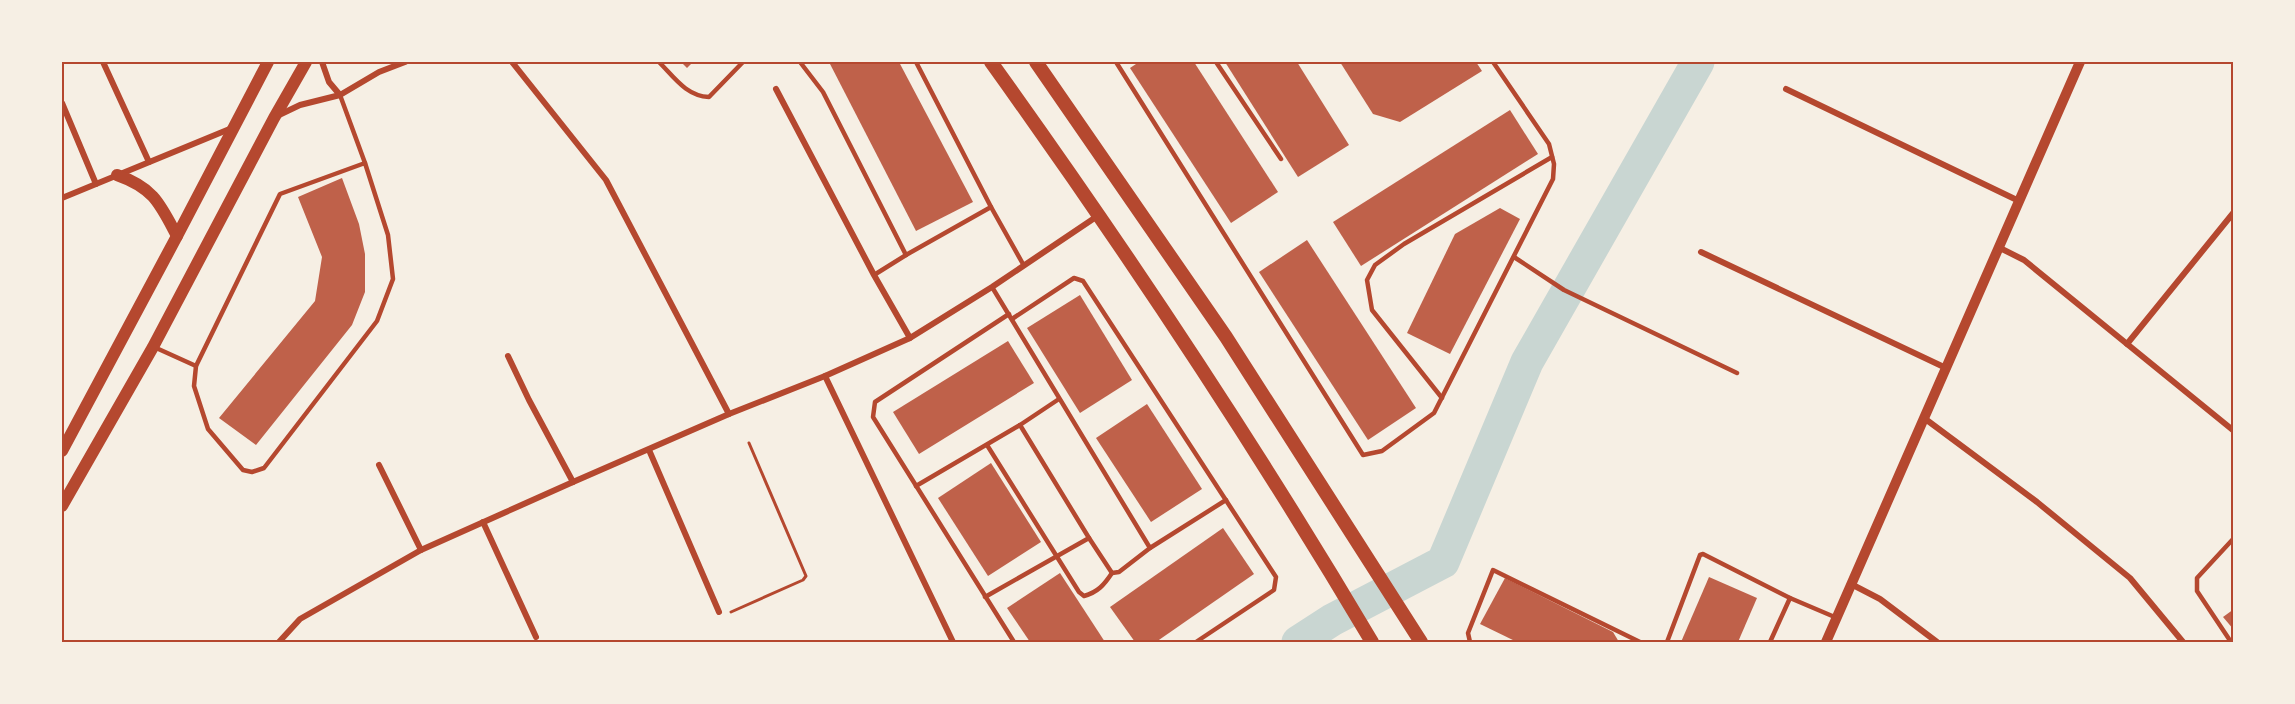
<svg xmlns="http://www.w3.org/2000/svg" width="2295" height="704" viewBox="0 0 2295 704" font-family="'Titillium Web',sans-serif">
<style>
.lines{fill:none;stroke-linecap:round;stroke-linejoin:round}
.river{stroke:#c9d6d2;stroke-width:33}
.building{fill:#bf614a}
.path{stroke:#b5482f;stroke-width:3}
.service{stroke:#b5482f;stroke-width:4.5}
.minor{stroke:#b5482f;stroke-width:6}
.tertiary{stroke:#b5482f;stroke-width:10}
.secondary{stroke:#b5482f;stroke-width:12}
.primary{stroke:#b5482f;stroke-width:14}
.neatline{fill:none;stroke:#b5482f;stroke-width:2}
</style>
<rect width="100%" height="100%" fill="#f6efe4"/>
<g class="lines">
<polyline class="river" points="1298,642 1332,620 1443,562 1527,362 1698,62"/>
</g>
<g class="building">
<polygon points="681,62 693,62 687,68"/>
<polygon points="829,62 899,62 973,202 916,231"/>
<polygon points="1139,62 1194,62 1278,192 1231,223 1130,68"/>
<polygon points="1225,62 1297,62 1349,145 1298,177"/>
<polygon points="1340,62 1476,62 1482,71 1400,122 1373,114"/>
<polygon points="1510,110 1538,154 1361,266 1333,222"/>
<polygon points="342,178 359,224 365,254 365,292 352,325 256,445 219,418 315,301 322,257 298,197"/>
<polygon points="1500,208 1520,219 1450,354 1407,333 1455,234"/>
<polygon points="1307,240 1416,408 1368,440 1259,272"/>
<polygon points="1080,295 1132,380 1080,413 1027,328"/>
<polygon points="1008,341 1034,383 919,454 893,412"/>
<polygon points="1147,404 1202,489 1151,522 1096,438"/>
<polygon points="991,463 1041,542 988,576 938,498"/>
<polygon points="1223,528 1254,574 1156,642 1135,642 1110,607"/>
<polygon points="1060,573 1105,642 1030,642 1007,608"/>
<polygon points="1709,577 1757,598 1738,642 1681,642"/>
<polygon points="1505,578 1613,632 1619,642 1517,642 1480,624"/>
<polygon points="2234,609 2234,630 2223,617"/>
</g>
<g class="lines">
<polyline class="path" points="731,612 803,580 806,576 749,443"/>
<g class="service">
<path d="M659 62C674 77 686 96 709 97L743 62"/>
<polyline points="800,62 823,92 906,255 874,275"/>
<polyline points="916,62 991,207 1023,264"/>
<polyline points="1116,62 1363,455 1382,451 1434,413 1553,179 1554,164 1549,144 1493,62"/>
<polyline points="1216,62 1281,159"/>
<polyline points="340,95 365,163"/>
<polygon points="365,163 388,235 393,279 377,321 264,468 252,472 243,470 208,429 194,386 196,366 280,194"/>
<polyline points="906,255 991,207"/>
<polyline points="1514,257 1564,290 1737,373"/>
<polyline points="992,287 1150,548 1226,500"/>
<polyline points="1009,314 875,402 873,417 1014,642"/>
<polyline points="1012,319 1074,278 1083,281 1276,577 1274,590 1196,642"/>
<polyline points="154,347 196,366"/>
<polyline points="1442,398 1372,310 1367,280 1375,265 1404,244 1552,157"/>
<polyline points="1020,425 1089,538"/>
<path d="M987 445 1079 592 1084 596C1098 592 1104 585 1112 573"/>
<polyline points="916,486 1020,425 1059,399"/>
<polyline points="985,597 1089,538 1112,573 1119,572 1150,548"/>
<polyline points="1470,642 1468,633 1493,570 1640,642"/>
<polyline points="1667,642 1700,555 1703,554 1790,598 1837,618"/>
<polyline points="1770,642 1790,598"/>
<polyline points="2231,642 2197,591 2197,578 2234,538"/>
</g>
<g class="minor">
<polyline points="103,62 149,162"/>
<polyline points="322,62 329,82 340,95"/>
<polyline points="512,62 606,180 729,414"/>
<polyline points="776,89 874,275 910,338"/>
<polyline points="1786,89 2019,201"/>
<polyline points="62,103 96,184"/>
<polyline points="277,116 300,105 340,95 379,72 405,62"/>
<polyline points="62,198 232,128"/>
<polyline points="1998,247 2024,260 2234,431"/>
<polyline points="1701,252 1946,368"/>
<polyline points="2127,344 2234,212"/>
<polyline points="508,356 529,400 573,482"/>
<polyline points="825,376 953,642"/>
<polyline points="1924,418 2037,502 2130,578 2183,642"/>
<polyline points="649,450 719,612"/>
<polyline points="379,465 421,550"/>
<polyline points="483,522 536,637"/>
<polyline points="1851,584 1880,599 1937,642"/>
<polyline points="279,642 300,619 421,550 573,482 729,414 825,376 910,338 992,287 1099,215"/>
</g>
<polyline class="tertiary" points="1826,642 2080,62"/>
<g class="secondary">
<path d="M117 175C154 188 160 204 177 236"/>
<polyline points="62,451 177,236 268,62"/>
<polyline points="62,506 153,347 274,118 306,62"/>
</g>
<g class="primary">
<path d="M991 62C1126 250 1254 443 1372 642"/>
<polyline points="1036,62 1226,337 1421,642"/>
</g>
</g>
<rect width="2295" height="704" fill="none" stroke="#f6efe4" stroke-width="126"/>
<rect x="63" y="63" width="2169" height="578" class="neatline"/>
</svg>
